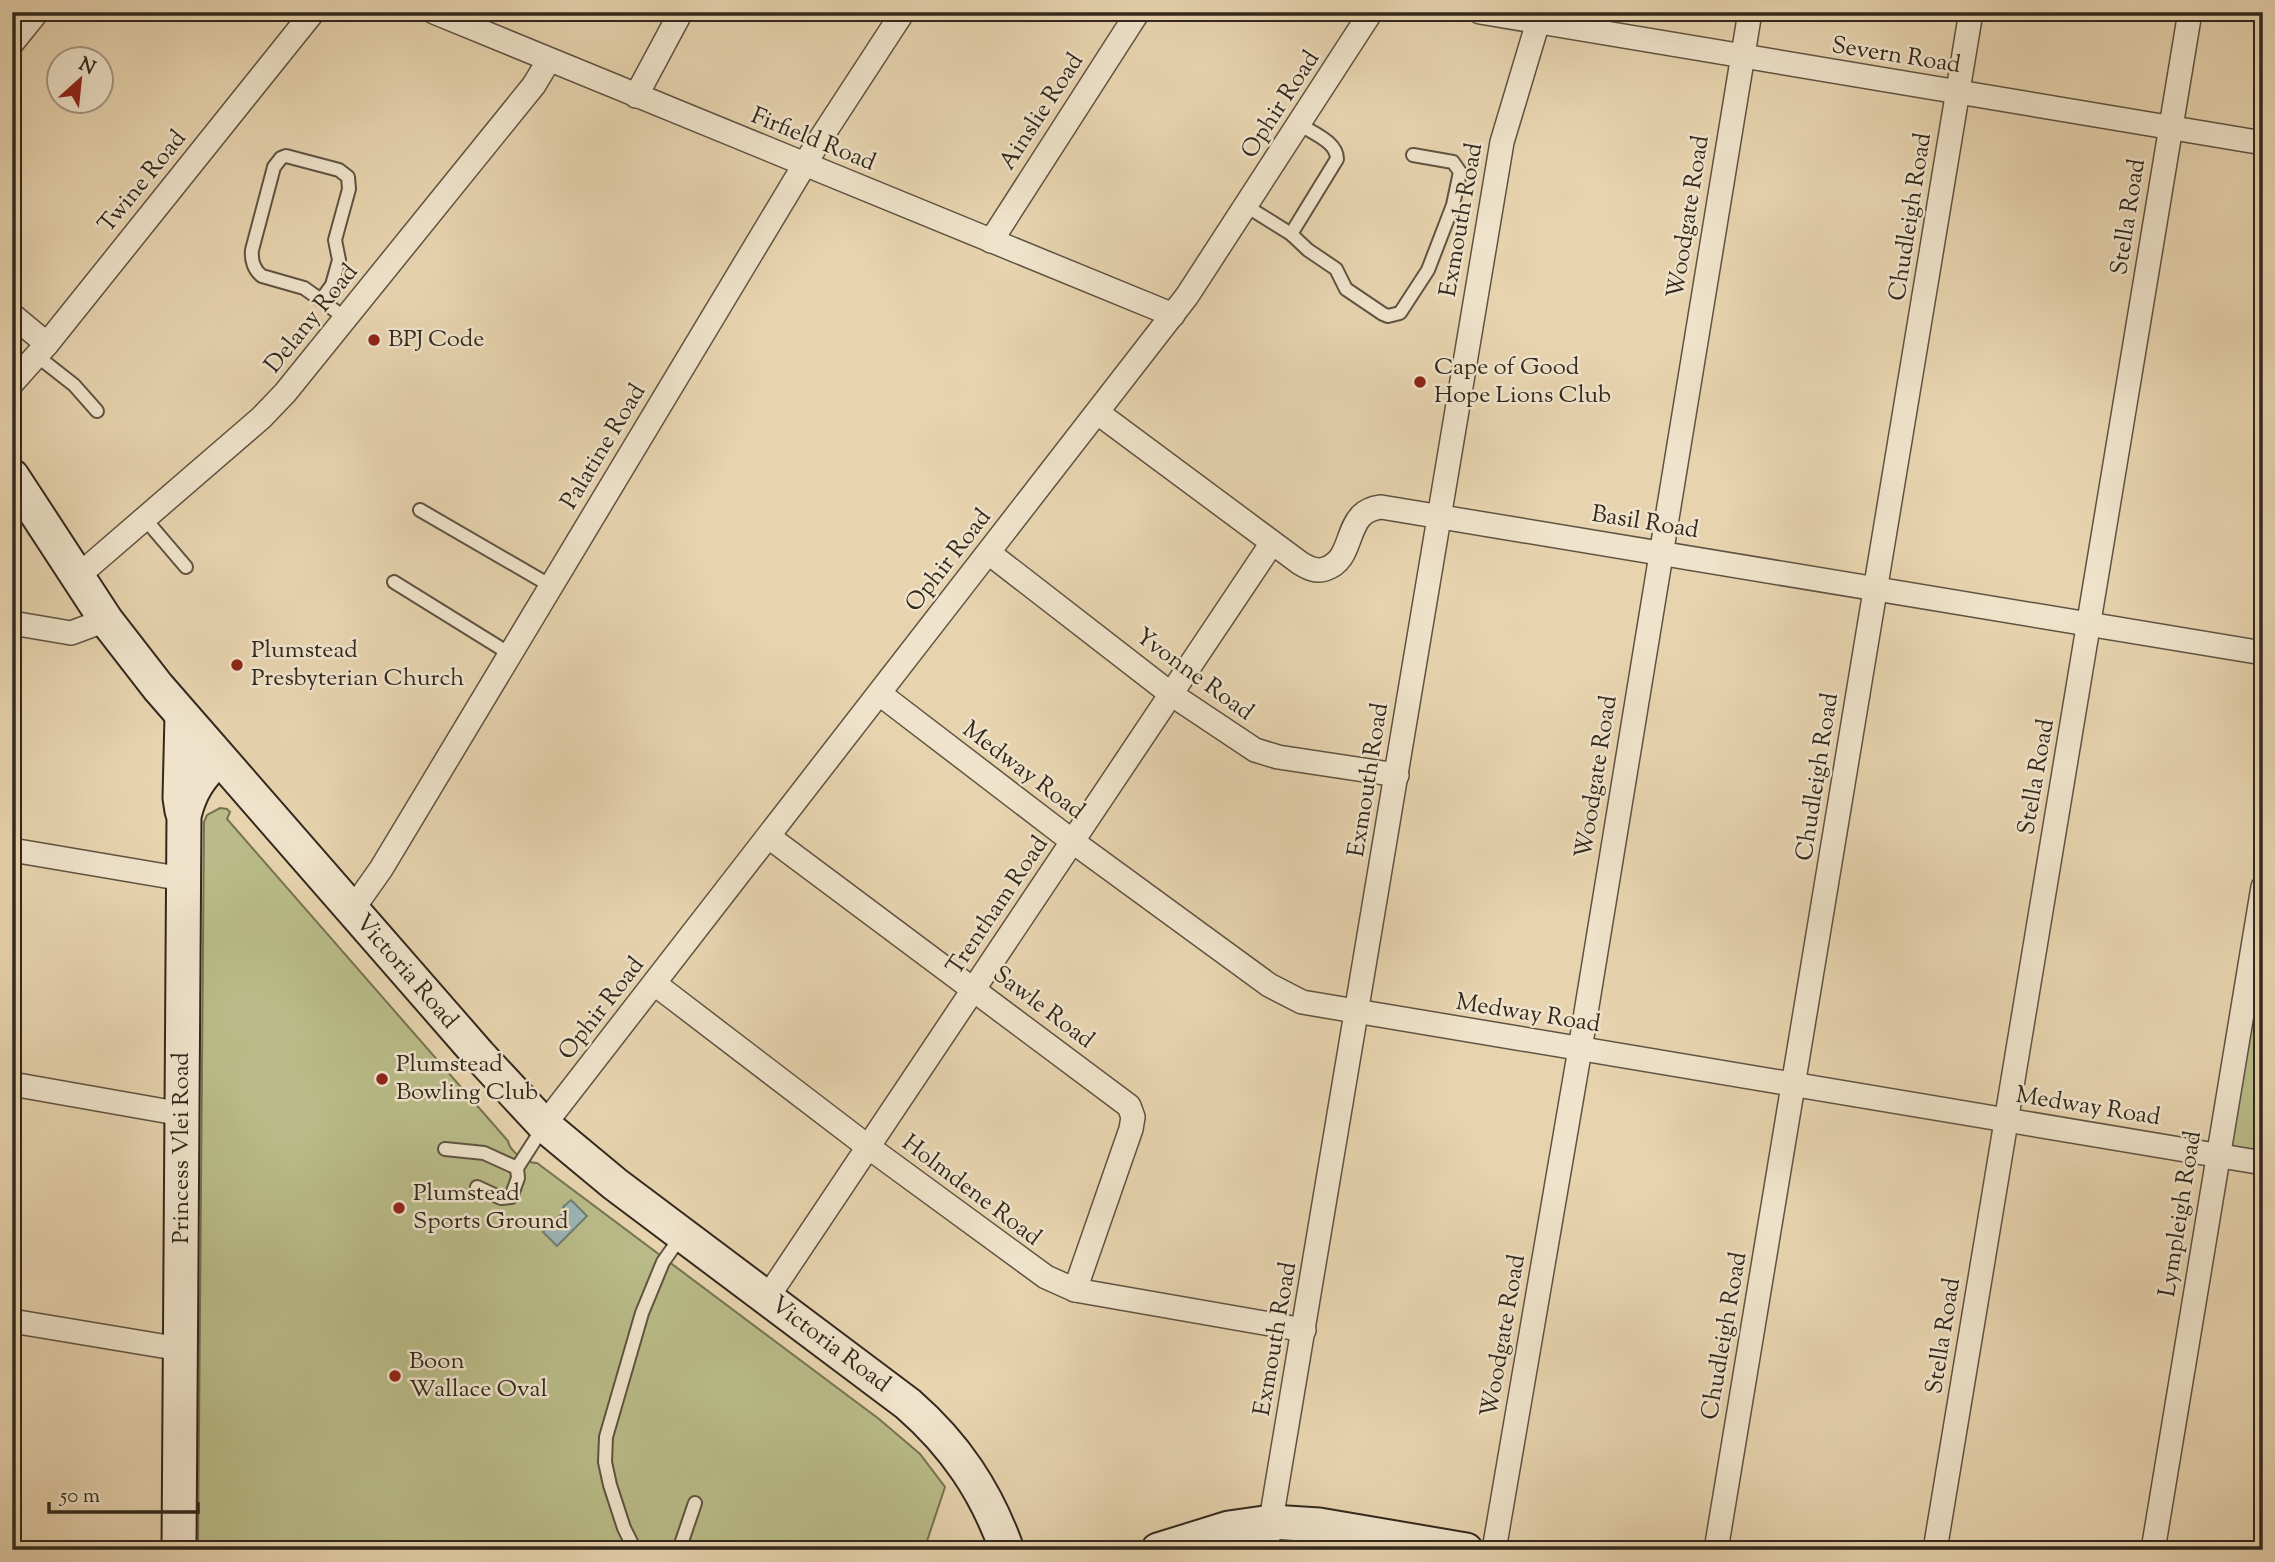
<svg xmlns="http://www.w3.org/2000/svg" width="2275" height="1562" viewBox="0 0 2275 1562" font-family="'Sorts Mill Goudy',serif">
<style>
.green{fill:#b9bc88;stroke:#767252;stroke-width:2}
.water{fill:#9bb6b6;stroke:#717d79;stroke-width:2}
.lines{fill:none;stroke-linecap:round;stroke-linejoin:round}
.lane-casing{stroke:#5f5342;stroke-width:16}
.street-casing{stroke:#5f5342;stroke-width:26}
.secondary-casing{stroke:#32281d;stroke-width:37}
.lane{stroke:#efe3cb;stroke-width:12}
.street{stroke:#efe3cb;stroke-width:23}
.secondary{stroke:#efe3cb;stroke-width:33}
.poi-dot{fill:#8f2418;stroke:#efe3cb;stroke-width:2.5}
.labels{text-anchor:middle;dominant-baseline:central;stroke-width:5;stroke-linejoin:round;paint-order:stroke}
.street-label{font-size:24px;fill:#32281d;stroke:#efe3cb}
.poi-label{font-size:24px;fill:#32281d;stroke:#efe3cb;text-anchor:start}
</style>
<rect width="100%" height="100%" fill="#e7d4af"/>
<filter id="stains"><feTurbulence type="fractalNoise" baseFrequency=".00286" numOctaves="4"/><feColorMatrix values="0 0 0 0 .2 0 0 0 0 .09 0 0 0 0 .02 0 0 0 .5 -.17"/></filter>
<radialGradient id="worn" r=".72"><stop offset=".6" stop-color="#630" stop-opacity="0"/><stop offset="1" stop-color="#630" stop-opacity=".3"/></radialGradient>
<g class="green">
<path d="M220 808 227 809 230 812 227 819 508 1141C510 1152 526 1163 537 1163L879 1419 920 1454 945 1487 924 1550H198L204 822 207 815Z"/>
<polygon points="2263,942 2263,1158 2228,1152"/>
</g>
<polygon class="water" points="571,1200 587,1216 557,1246 543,1232 566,1210 563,1207"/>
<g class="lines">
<defs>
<g id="lane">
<path d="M1246 206 1291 234 1337 159C1337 142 1313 133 1299 124"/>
<polyline points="1291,234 1308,250 1336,269 1346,289 1383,314 1388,316 1400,313 1428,270 1453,205 1460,172 1453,162 1413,155"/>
<path d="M321 300 304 288 262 276C254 270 251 260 252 250L274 167 281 158 286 156 339 170 348 177 349 189 335 240 339 260 332 285 321 300 346 319"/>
<polyline points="37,356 74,385 97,411"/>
<polyline points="420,510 551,586"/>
<polyline points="145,519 186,567"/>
<polyline points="12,538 13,539"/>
<polyline points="394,582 510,654"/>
<polyline points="445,1149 484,1153 517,1168"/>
<polyline points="477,1187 501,1198 511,1197 518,1178 517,1168 544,1126"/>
<polyline points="635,1550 624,1528 610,1485 605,1462 606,1437 642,1313 663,1262 682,1235"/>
<polyline points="679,1550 695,1503"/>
</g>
<g id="street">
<polyline points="434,12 1173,315"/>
<polyline points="1480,12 2263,143"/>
<polyline points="12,43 37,12"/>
<polyline points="636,96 681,12"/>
<polyline points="991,241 1138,12"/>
<polyline points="12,315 47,344"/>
<polyline points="12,383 47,344 313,12"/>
<path d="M1098 413 1300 563C1308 568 1316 572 1325 569 1350 561 1346 532 1361 516 1367 510 1373 508 1381 507L2263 653"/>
<polyline points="989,553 1171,694 1255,750 1278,757 1397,775"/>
<polyline points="78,576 261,418 285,393 534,85 549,60"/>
<polyline points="12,623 71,633 106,620"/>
<polyline points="880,694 1072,841 1269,985 1302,1002 2263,1163"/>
<polyline points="769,837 1129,1106 1133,1117 1131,1129 1075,1290"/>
<polyline points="12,850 183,879"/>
<polyline points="352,910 381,869 817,144 903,12"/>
<polyline points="655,984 867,1146 1046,1277 1075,1290 1304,1330"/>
<polyline points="12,1084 182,1114"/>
<polyline points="544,1125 1187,296 1371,12"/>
<polyline points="767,1298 1272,543"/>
<polyline points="12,1321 180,1349"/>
<polyline points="1266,1550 1502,142 1538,22"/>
<polyline points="1494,1550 1580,1049 1750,12"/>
<polyline points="1716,1550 1971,12"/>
<polyline points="1935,1550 2190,12"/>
<polyline points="2153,1550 2263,887"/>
</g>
<g id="secondary">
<path d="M12 476 106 620 158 687 479 1055 544 1125 615 1184 908 1404C955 1445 986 1491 1007 1550"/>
<polyline points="182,716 180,798 182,811"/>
<path d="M179 1550 184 816C190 791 200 776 219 758"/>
<polyline points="1158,1550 1229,1528 1271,1522 1319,1525 1466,1550"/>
</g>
</defs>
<use href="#lane" class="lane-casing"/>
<use href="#street" class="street-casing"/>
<use href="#secondary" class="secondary-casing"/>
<use href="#lane" class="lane"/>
<use href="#street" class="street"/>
<use href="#secondary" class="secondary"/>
</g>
<g class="poi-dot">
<circle cx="374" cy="340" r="7"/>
<circle cx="1420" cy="382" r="7"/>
<circle cx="237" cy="665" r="7"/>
<circle cx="382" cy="1079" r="7"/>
<circle cx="399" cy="1208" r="7"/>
<circle cx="395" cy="1376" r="7"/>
</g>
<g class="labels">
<g class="street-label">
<text transform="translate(1896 56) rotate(9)">Severn Road</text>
<text transform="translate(1281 105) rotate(-57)">Ophir Road</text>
<text transform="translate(1042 112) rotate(-57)">Ainslie Road</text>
<text transform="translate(813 140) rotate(22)">Firfield Road</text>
<text transform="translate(143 182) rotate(-51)">Twine Road</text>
<text transform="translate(1689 217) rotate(-81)">Woodgate Road</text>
<text transform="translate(1911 217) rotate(-81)">Chudleigh Road</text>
<text transform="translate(2129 217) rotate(-81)">Stella Road</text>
<text transform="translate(1462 220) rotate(-80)">Exmouth Road</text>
<text transform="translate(312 319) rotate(-51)">Delany Road</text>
<text transform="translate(604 447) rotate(-59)">Palatine Road</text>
<text transform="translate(1645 523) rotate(9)">Basil Road</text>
<text transform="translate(949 561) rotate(-52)">Ophir Road</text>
<text transform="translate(1194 675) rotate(36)">Yvonne Road</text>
<text transform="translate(1023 771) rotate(37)">Medway Road</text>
<text transform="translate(1597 777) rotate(-81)">Woodgate Road</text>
<text transform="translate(1818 777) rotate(-81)">Chudleigh Road</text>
<text transform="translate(2037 777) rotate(-80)">Stella Road</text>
<text transform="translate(1369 780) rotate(-81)">Exmouth Road</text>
<text transform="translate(998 906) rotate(-56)">Trentham Road</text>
<text transform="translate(406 972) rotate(49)">Victoria Road</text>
<text transform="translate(1043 1008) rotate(37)">Sawle Road</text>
<text transform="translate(602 1009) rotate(-52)">Ophir Road</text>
<text transform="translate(1528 1014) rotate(9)">Medway Road</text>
<text transform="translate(2088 1107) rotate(9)">Medway Road</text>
<text transform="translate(182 1148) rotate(-90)">Princess Vlei Road</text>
<text transform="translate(971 1191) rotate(37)">Holmdene Road</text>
<text transform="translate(2181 1214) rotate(-81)">Lympleigh Road</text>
<text transform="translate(1504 1336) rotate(-80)">Woodgate Road</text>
<text transform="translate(1725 1336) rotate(-80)">Chudleigh Road</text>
<text transform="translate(1944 1336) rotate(-81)">Stella Road</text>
<text transform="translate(1276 1339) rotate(-80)">Exmouth Road</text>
<text transform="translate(830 1345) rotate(37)">Victoria Road</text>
</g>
<g class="poi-label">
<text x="388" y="340">BPJ Code</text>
<text x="1434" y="368">Cape of Good<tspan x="1434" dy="28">Hope Lions Club</tspan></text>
<text x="251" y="651">Plumstead<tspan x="251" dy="28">Presbyterian Church</tspan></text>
<text x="396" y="1065">Plumstead<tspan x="396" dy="28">Bowling Club</tspan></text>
<text x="413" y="1194">Plumstead<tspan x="413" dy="28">Sports Ground</tspan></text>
<text x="409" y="1362">Boon<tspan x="409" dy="28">Wallace Oval</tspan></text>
</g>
</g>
<rect width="2275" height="1562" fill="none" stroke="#e7d4af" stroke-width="42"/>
<rect x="14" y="14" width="2247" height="1534" fill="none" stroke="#32281d" stroke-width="3.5"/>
<rect x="21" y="21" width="2233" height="1520" fill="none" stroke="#32281d" stroke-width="2"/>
<g transform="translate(80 80) rotate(27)"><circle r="33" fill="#efe3cb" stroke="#a39885" stroke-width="2"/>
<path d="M0-5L12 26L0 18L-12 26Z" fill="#8f2418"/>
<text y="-10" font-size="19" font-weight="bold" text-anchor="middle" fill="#32281d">N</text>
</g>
<path d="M49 1502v10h149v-10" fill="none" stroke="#32281d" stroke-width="3.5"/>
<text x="60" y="1502" font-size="21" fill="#32281d" stroke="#efe3cb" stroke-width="5" paint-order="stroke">50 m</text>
<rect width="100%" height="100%" filter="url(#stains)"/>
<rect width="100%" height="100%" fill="url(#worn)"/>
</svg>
